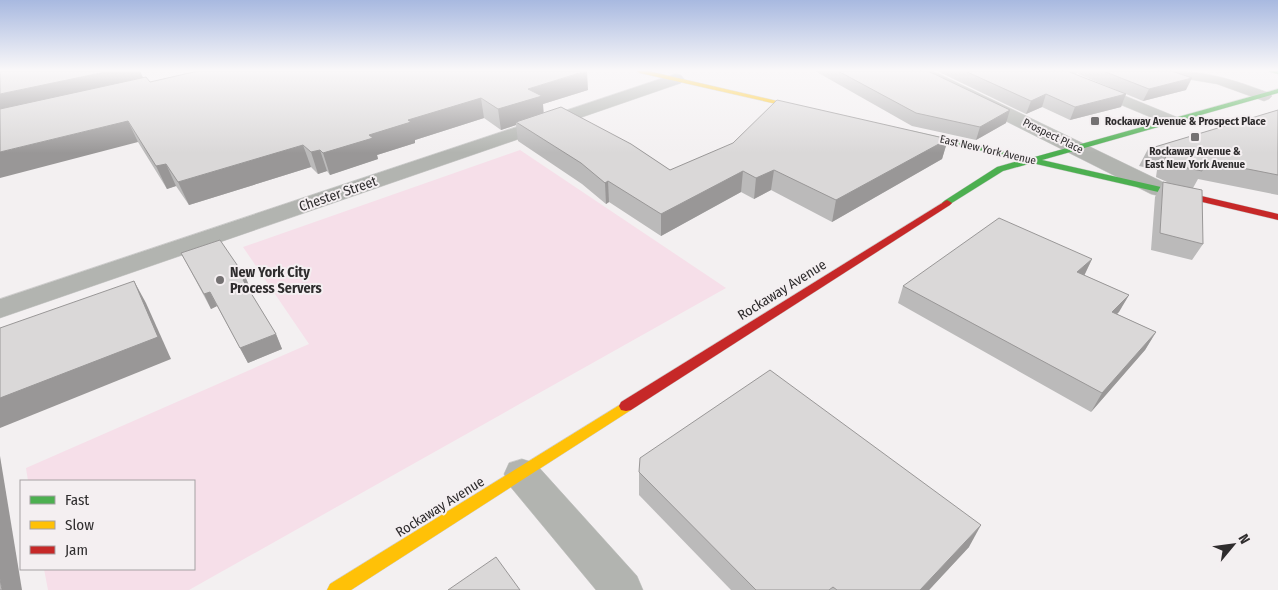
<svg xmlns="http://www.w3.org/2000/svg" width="1278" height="590" viewBox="0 0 1278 590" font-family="'Fira Sans Condensed',sans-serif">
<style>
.green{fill:#f6dfe9}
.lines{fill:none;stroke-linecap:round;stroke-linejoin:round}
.lane-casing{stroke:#cfcece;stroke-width:1}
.street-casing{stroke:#cfcece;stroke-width:1}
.fast-casing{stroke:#cfcece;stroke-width:1}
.slow-casing{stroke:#cfcece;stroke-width:1}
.jam-casing{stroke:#cfcece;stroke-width:1}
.lane{fill:#b2b4b0;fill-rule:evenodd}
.street{fill:#b2b4b0;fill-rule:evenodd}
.fast{fill:#4caf50;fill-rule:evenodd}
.slow{fill:#ffc107;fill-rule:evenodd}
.jam{fill:#c62828;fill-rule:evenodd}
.wall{fill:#bbbaba}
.shaded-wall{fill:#999797}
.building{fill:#dad8d8;stroke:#999797}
.poi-dot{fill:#747172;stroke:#f4eff1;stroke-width:2}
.labels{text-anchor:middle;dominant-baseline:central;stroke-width:4;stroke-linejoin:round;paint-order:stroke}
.far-poi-label{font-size:11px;font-weight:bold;fill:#2f2d2e;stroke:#f4eff1;text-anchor:start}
.far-street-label{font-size:11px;fill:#2f2d2e;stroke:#f4eff1}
.street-label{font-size:14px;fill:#2f2d2e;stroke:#f4eff1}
.poi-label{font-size:14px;font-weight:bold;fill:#2f2d2e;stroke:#f4eff1;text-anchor:start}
</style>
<rect width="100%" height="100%" fill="#f3f0f1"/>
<polygon class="green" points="520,150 726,288 189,590 48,590 44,569 194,569 194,481 28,481 26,468 309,344 243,247"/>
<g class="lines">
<defs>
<g id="lane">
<polygon points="1054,71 1079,71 1074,75 1179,118 1181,121 1179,124 1167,124 1054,77 1052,74"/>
<path d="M1157 71C1200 69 1229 78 1269 93L1272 96 1269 99 1264 101 1217 84 1164 75 1159 74Z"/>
</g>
<g id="street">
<polygon points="912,71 933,71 1167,184 1170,189 1167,194 1159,196 1151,194 914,75"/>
<polygon points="675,74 681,75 684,79 681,83 0,318 0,299"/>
<polygon points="522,459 535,463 637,576 643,590 596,590 509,485 504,474 509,463"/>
</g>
<g id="fast">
<polygon points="1269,71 1278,71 1278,74 1270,72"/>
<polygon points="1278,89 1278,93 1042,160 1183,192 1183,196 1180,197 1032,163 1003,171 947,206 942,203 944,201 997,167 1021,160 908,133 912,131 1031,158"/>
</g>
<g id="slow">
<polygon points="637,71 648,71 816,110 812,112 640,73"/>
<polygon points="626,401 631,402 633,406 631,410 351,590 327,590 330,584"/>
</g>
<g id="jam">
<polygon points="1180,191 1278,214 1278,220 1177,196 1177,192"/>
<polygon points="947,200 952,203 950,205 631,410 626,411 621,410 619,406 621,402"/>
</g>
</defs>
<use href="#lane" class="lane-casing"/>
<use href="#street" class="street-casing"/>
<use href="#fast" class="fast-casing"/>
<use href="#slow" class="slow-casing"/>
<use href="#jam" class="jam-casing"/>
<use href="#lane" class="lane"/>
<use href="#street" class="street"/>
<use href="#fast" class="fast"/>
<use href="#slow" class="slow"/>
<use href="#jam" class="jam"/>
</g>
<g class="wall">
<polygon points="0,71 140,71 143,78 150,82 588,90 543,104 543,113 670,170 948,139 942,159 832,222 771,190 754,199 741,192 661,236 609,202 606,204 582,184 518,141 516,125 501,130 484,118 415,140 415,143 377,155 378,159 330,175 327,171 318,174 311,167 189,205 176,186 167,189 138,142"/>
<polygon points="815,71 928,71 1006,123 976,140 912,126"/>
<polygon points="937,71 1067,71 1121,92 1078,74 1079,71 1172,71 1186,90 1143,101 1126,94 1121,107 1070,120 1042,107 1026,114"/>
<polygon points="1278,110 1278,195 1198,179 1193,188 1203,244 1192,260 1151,250 1155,197 1163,182 1167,182 1156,177 1157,170 1139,166 1148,149"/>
<polygon points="181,253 252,293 251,293 276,334 282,349 248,363 217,306 211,309"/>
<polygon points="1092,259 1084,275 1129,295 1117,314 1156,332 1145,350 1091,412 898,303 903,286"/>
<polygon points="639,472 969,547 929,590 731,590 639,495"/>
</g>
<g class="shaded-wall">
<polygon points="110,71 140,71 146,84 0,117 0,94"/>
<polygon points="587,71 588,90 543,104 544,116 516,122 516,125 501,130 498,109 528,89"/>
<polygon points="1192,78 1186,90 1143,101 1149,89"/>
<polygon points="1046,94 1042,107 1026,114 1031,101"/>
<polygon points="1126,94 1121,107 1070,120 1075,107"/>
<polygon points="481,98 484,118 415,140 415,143 377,155 378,159 330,175 323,153 408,120"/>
<polygon points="1010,110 1006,123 976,140 980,127"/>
<polygon points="128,121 138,142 0,178 0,152"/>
<polygon points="948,139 942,159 832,222 836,200"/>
<polygon points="303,145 311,167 189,205 178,182"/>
<polygon points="320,150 327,171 318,174 311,152"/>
<polygon points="166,164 176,186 167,189 156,166"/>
<polygon points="774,170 771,190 754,199 756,178"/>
<polygon points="743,171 741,192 661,236 661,214"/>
<polygon points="608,181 609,202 606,204 605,183"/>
<polygon points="1092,259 1084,276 1077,272"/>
<polygon points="246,278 252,293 249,294 243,280"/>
<polygon points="134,281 146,303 171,359 0,428 0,398"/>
<polygon points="210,292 217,306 211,309 204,294"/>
<polygon points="1129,295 1119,312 1102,329 1112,312"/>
<polygon points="1156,332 1145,350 1091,412 1102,393"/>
<polygon points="276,334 282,349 248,363 240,348"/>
<polygon points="0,456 22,590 2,590 0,579"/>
<polygon points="981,525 969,547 929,590 920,590"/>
</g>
<g class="building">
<polygon points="0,71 110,71 0,94"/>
<polygon points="198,71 586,71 528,89 542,96 498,109 481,98 408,120 411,122 369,135 373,138 323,153 320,150 311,152 303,145 178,182 166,164 156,166 128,121 0,152 0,109 146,77 150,82"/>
<polygon points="838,71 928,71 1010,110 980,127 916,113"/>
<polygon points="965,71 1067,71 1126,94 1075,107 1046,94 1031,101"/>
<polygon points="1103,71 1172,71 1192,78 1149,89"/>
<polygon points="777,100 948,139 836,200 774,170 756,178 743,171 661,214 608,181 605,183 581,163 516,122 561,107 631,144 670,170 733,143"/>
<polygon points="1278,110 1278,175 1202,160 1202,171 1178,166 1165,160 1166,153 1148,149"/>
<polygon points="1163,182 1202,190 1203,244 1160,233"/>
<polygon points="999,218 1092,259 1077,272 1129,295 1112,312 1156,332 1102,393 903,286"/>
<polygon points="220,240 246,278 243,280 276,334 240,348 210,292 204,294 181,253"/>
<polygon points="134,281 158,337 0,398 0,328"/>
<polygon points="770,370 981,525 920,590 837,590 833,587 829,590 756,590 639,472 640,458"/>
<polygon points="496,557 520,590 448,590"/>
<polygon points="0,579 2,590 0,590"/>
</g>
<linearGradient id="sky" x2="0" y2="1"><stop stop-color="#a8b9e0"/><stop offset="0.46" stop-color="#faf8f9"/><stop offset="1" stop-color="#faf8f9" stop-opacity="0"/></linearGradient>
<rect width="1278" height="153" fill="url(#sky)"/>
<g class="poi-dot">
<rect x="1090" y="116" width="10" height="10" rx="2.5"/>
<rect x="1190" y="132" width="10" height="10" rx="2.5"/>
<circle cx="220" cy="280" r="5"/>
</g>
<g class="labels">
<g class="far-poi-label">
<text x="1105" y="121">Rockaway Avenue &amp; Prospect Place</text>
<text x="1195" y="151" text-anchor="middle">Rockaway Avenue &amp;<tspan x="1195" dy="13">East New York Avenue</tspan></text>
</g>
<g class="far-street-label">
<text transform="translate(1053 136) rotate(26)">Prospect Place</text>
<text transform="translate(988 150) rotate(13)">East New York Avenue</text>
</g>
<g class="street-label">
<text transform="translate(338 194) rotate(-19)">Chester Street</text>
<text transform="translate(782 290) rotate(-32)">Rockaway Avenue</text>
<text transform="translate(440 507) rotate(-32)">Rockaway Avenue</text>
</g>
<g class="poi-label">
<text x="230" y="272">New York City<tspan x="230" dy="16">Process Servers</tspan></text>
</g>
</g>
<rect x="20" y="480" width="175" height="90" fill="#f4eff1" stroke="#a5a1a3"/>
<rect x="30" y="496" width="25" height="8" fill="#4caf50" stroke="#a5a1a3"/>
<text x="65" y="505" font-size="15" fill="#2f2d2e">Fast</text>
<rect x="30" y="521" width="25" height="8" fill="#ffc107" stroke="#a5a1a3"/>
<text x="65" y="530" font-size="15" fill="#2f2d2e">Slow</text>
<rect x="30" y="546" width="25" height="8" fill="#c62828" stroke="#a5a1a3"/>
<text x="65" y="555" font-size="15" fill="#2f2d2e">Jam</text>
<g transform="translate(1233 545) rotate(61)" stroke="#f4eff1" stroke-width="4" paint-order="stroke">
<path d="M0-4L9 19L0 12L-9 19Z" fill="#2f2d2e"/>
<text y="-8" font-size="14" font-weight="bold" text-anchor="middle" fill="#2f2d2e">N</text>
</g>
</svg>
